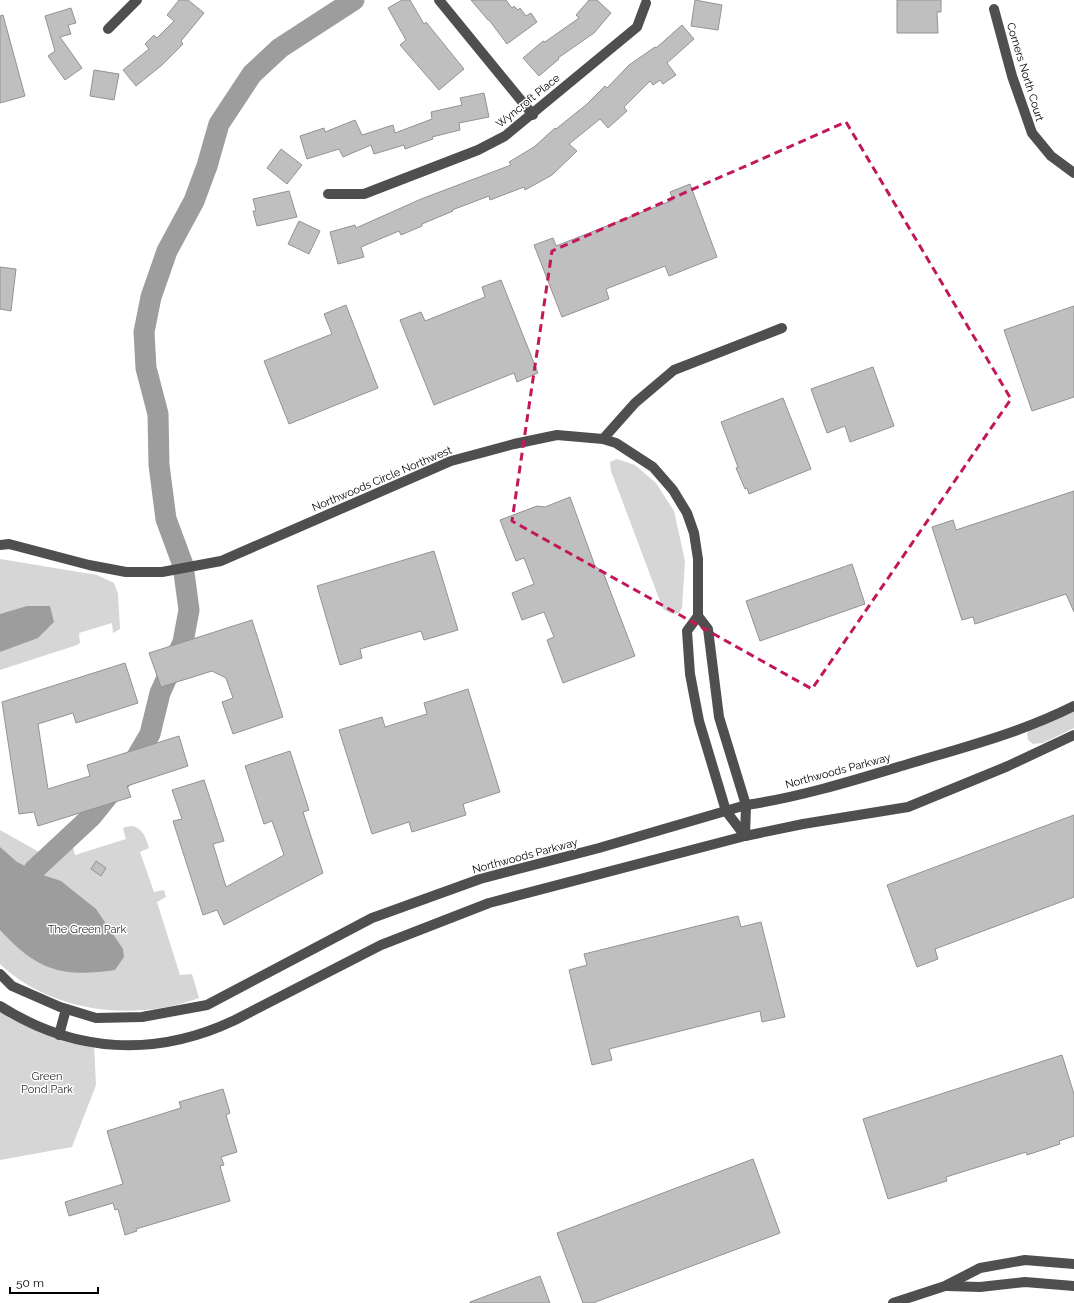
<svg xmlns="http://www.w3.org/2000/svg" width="1074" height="1303" viewBox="0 0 1074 1303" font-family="Raleway,sans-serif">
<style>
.green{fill:#d6d6d6}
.water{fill:#9d9d9d}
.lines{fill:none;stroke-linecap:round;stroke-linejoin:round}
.river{stroke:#9d9d9d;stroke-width:21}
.building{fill:#bfbfbf;stroke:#939393}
.minor{stroke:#4f4f4f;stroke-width:10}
.marked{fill:none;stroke:#c2185b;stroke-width:3;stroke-dasharray:8 5;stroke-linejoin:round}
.labels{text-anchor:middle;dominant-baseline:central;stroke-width:3;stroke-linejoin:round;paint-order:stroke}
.street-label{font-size:11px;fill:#000;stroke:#fff}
.park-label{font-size:11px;fill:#2d2d2d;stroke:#fff}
</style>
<rect width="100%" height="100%" fill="#fff"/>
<g class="green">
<polygon points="617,459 635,465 656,483 674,511 685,561 682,608 679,613 672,614 663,609 611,471 610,462"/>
<polygon points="0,559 97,575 114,583 118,594 120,629 113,633 112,623 79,633 80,643 77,645 0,670"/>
<polygon points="1074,710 1074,728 1043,743 1033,744 1028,740 1027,734 1029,730"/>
<path d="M132 826C143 828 146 838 149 848L140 852 154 892 164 890 166 897 157 902 180 975 192 974 199 998C134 1022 52 1013 0 964V830L39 852H50L71 846 73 847 75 855 126 839 123 829 125 827Z"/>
<polygon points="0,1006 94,1044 96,1085 72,1147 0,1160"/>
</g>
<g class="water">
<polygon points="27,606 50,606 54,622 38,638 0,652 0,614"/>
<path d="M0 847 17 862 43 875 61 881 96 909 123 949 124 957 115 970C61 978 37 970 0 930Z"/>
</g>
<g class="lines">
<polyline class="river" points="34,870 92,816 129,770 150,734 160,693 183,642 189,610 183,565 166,519 159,465 158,414 146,368 144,332 151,297 167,251 194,201 207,166 219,124 252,74 280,48 354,0"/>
</g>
<g class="building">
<polygon points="179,0 188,0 204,13 181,41 183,44 162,65 136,86 123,70 149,49 145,44 154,35 157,38 174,21 167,15"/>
<polygon points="402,0 410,0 424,24 426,22 464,69 439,90 400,45 406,40 388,8"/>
<polygon points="471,0 506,0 512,8 514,6 518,10 520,8 526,16 531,13 537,22 507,44 489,20 488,20"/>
<polygon points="589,0 597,0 611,13 594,33 558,58 559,59 539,76 523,58 543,41 545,42 579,18 576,15"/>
<polygon points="695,0 722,5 718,30 691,26"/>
<polygon points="897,0 941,0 941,12 937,12 938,33 897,33"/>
<polygon points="71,8 76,23 68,25 71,34 60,37 82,68 65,80 48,56 55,51 45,16"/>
<polygon points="3,15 25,96 0,103 0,16"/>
<polygon points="682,25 694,39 667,63 676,75 663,84 660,80 653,85 650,81 624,107 627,111 608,128 600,119 569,144 577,151 552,175 525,190 524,187 490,200 489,196 452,210 453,211 422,224 422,226 401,235 399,231 361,247 364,257 338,264 330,232 355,225 356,228 421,199 511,165 509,162 534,147 555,128 556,129 587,104 605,86 607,88 629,65 655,47 656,48"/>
<polygon points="94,70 119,74 114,100 90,96"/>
<polygon points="484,93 489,117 459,123 460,130 432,137 433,139 405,149 404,145 374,154 371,145 343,157 339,149 307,159 300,136 324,128 325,132 355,120 362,135 393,125 395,133 432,119 431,112 462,105 460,98"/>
<polygon points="281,149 302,165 287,184 267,168"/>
<polygon points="690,184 717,257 669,276 665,266 606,289 609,299 562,317 534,245 553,238 556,246 673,200 670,192"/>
<polygon points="289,191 297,217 257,226 253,211 256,211 253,199"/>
<polygon points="299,221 320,231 309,254 288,244"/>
<polygon points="0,267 16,269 11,311 0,309"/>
<polygon points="501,280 538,373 517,382 514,373 434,405 400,320 421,312 425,321 485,297 482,287"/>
<polygon points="346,305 378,388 289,424 264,361 332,334 324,314"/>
<polygon points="1074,306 1074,397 1032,411 1004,330"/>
<polygon points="873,367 894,426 850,442 845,426 827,433 811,389"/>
<polygon points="783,398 811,469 749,494 747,488 745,489 736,468 738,467 721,422"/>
<polygon points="1074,491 1074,612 1066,594 975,624 973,617 962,620 932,527 953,520 956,530"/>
<polygon points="570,497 595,566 603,572 635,656 563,683 547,640 554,637 544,612 522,620 512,593 534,584 524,558 516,561 500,520 537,506 545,507"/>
<polygon points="434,551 458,630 424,640 421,631 360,649 362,658 340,665 317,586"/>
<polygon points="852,564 865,604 760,641 746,601"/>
<polygon points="252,620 283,717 233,734 222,702 233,698 226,678 212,671 161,687 149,653"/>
<polygon points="125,663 138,703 76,723 73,713 38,724 48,789 90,776 87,765 179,736 188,766 127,786 131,797 38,826 34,812 19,814 2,702"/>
<polygon points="468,689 500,792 463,804 466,815 412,832 409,822 372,834 339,730 382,717 385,727 427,714 424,703"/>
<polygon points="290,751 309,810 303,812 323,873 224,925 217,910 203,915 173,821 182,819 172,790 204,780 224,841 213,844 226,887 284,855 272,821 264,824 245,766"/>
<polygon points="1074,815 1074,897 935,949 938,959 917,967 887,885"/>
<polygon points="96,861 106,868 101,876 91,869"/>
<polygon points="738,916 741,927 761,922 785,1017 762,1022 760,1011 609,1049 612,1060 592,1065 569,970 587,965 584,954"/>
<polygon points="1062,1055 1074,1094 1074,1136 1059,1141 1060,1144 1027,1155 1026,1152 946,1177 947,1181 888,1199 863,1119"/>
<polygon points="223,1089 230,1113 226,1115 237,1152 221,1157 224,1165 220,1166 230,1201 136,1229 137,1231 125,1235 118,1209 115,1210 113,1203 69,1216 65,1202 123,1184 107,1131 181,1108 179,1102"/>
<polygon points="753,1159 780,1233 593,1303 583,1303 557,1233"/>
<polygon points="540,1276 550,1303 470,1303 470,1302"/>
</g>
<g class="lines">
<g class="minor">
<polyline points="439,0 533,115"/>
<polyline points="994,9 1012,76 1032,133 1051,156 1074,173"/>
<polyline points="108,29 137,0"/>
<polyline points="328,194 364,194 478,150 505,136 637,27 646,3"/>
<polyline points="603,439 635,403 674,370 782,328"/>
<polyline points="0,545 9,544 89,565 126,572 162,572 221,561 451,461 514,444 557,435 603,439 616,443 653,467 673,490 687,513 694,533 698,559 698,616 708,629 719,717 746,805 745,836"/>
<polyline points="698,616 687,631 690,674 699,721 726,811 745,836"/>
<path d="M0 974 12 986 60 1007 96 1018 142 1017 207 1005 372 918 480 879 599 848 746 805C801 797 855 780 908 764 965 747 1020 733 1074 706"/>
<path d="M0 1006C74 1053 155 1058 235 1020L381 945 489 903 745 836 803 824 908 807 1008 766 1074 735"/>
<polyline points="59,1035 66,1009"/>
<polyline points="947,1286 980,1287 1025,1282 1074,1286"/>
<polyline points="893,1303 945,1286 980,1268 1025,1260 1074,1264"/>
</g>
</g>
<path class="marked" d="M846 122 1011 399 812 689 512 521 552 251Z"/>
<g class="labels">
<g class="street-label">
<text transform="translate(1025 72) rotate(73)">Corners North Court</text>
<text transform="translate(528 101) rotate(-39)">Wyncroft Place</text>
<text transform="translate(382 479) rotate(-23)">Northwoods Circle Northwest</text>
<text transform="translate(838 771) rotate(-15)">Northwoods Parkway</text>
<text transform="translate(525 856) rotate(-15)">Northwoods Parkway</text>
</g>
<g class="park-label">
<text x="87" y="929">The Green Park</text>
<text x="47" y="1076">Green<tspan x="47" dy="13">Pond Park</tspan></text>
</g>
</g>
<path d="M10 1287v6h88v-6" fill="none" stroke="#000000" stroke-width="2"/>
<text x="16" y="1287" font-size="12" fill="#000000" stroke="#ffffff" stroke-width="3" paint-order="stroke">50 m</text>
</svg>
